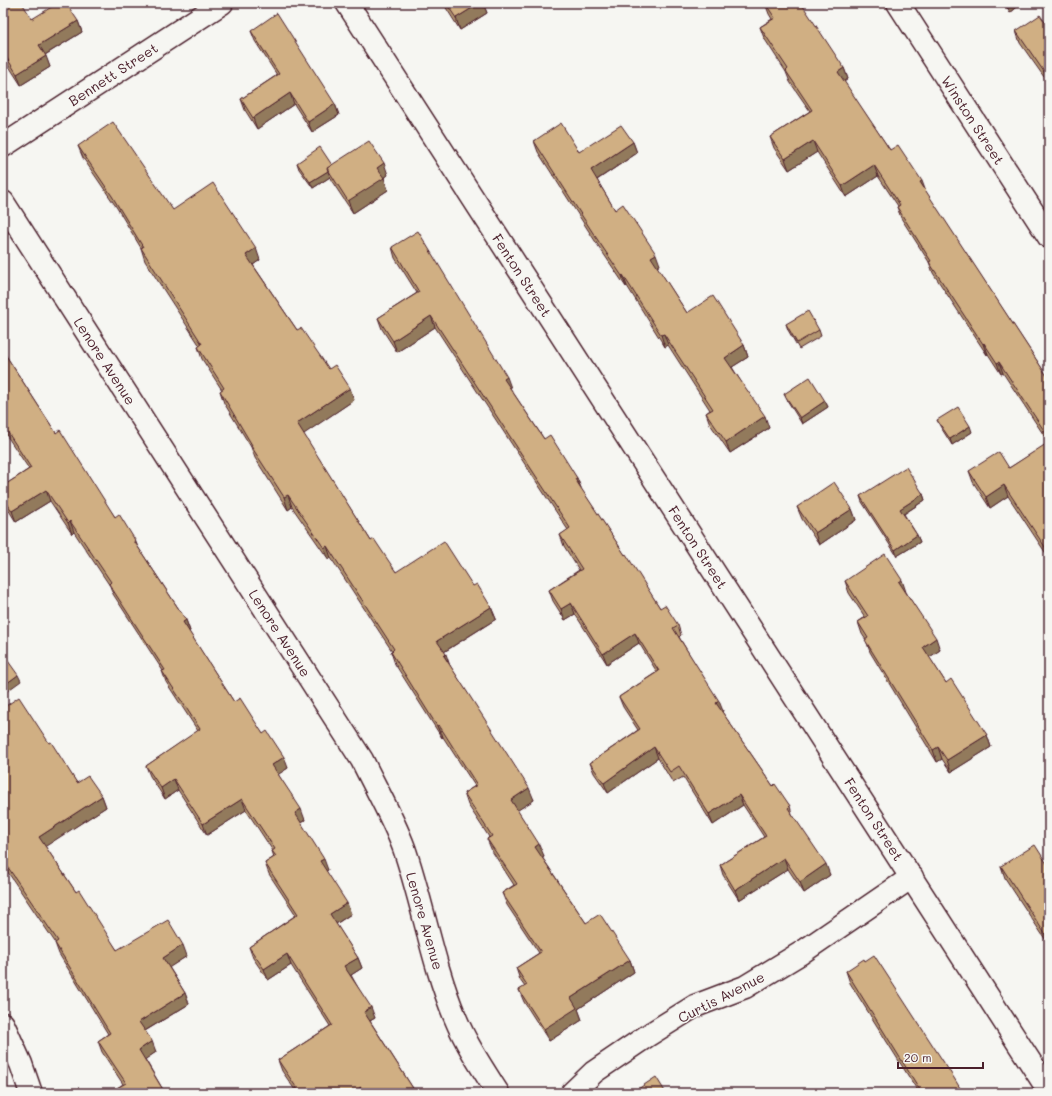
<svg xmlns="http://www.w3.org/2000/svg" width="1052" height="1096" viewBox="0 0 1052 1096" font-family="Mali,sans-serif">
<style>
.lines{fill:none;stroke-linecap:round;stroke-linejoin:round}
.minor-casing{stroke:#4a1f2b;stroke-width:25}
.minor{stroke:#f6f6f2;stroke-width:22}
.wall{fill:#b39671;stroke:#4a1f2b}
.shaded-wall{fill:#927a5c;stroke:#4a1f2b}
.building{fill:#d0af83;stroke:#4a1f2b}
.labels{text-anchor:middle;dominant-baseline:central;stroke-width:3;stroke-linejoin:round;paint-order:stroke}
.street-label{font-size:14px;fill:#4a1f2b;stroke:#f6f6f2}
</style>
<rect width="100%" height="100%" fill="#f6f6f2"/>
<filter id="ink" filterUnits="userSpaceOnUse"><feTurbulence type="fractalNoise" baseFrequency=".025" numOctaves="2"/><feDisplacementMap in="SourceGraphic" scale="8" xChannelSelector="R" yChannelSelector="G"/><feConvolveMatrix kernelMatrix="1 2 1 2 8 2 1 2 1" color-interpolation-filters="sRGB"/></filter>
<g filter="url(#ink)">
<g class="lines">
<defs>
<g id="minor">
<polyline points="347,3 1049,1091"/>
<polyline points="898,3 1049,237"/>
<polyline points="3,146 222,3"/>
<path d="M3 202 362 760C376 789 393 818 404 848 423 903 432 962 455 1017 466 1044 482 1068 498 1093"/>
<polyline points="3,1024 21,1064 31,1093"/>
<polyline points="572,1093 594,1072 647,1036 695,1006 745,987 801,953 912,877"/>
</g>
</defs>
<use href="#minor" class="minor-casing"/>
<use href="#minor" class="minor"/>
</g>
<g class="wall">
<polygon points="3,3 32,19 78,21 82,32 45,55 50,67 21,85 3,57"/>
<polygon points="443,3 483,3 487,13 460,30"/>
<polygon points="765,3 844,68 848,79 844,82 890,150 925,191 1049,379 1049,558 1008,496 990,508 973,482 969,471 1009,468 1049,443 1003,373 1001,374 988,354 987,355 933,273 929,262 901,218 897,207 898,206 878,176 846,197 817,152 789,170 774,148 770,137 810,111 790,82 786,72 764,38 760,27 772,19 769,14"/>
<polygon points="1004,3 1022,3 1010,13"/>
<polygon points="1049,28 1049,84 1020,43 1016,31"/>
<polygon points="251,31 335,104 339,115 312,132 294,104 257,129 245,110 241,99 277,75 255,41"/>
<polygon points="534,141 579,152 633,142 637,153 597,180 615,210 660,265 657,267 687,313 744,345 748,357 732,367 769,428 730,453 710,424 706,413 710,410 668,345 665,347 627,286 626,287 597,244 538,152"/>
<polygon points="78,146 173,210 260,260 253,265 297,330 354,400 303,434 371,541 396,572 473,586 491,607 496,619 444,652 449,664 534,800 517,810 544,856 542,857 586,923 630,960 634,972 578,1009 582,1020 549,1041 524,1002 519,990 525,987 520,980 516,968 539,953 507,905 502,893 514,885 492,851 487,839 489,837 468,805 464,793 475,786 443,737 442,738 395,664 391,652 392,651 331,558 329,560 292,507 288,510 255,458 251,447 224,403 220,391 222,390 202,359 198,347 200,346 145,261 141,248 117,208 83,158"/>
<polygon points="297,163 332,165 388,175 384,178 388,190 353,213 331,180 330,177 313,188 299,169"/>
<polygon points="392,247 511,388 510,388 544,439 577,478 581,488 581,489 660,608 678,625 681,635 679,637 723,711 722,712 773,786 790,806 792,814 830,875 804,893 788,869 739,900 723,875 720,865 764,837 743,805 713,825 683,777 673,783 658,758 608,793 594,773 590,763 638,730 623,707 619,697 657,672 639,643 607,664 575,614 565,620 553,601 549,590 579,570 564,546 560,535 568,530 435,327 397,352 382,329 378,318 417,293 395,258"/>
<polygon points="786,324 819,330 821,336 799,349 788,330"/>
<polygon points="3,351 56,433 115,517 135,540 138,547 186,620 190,631 189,632 234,702 263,734 288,768 278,774 305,820 301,823 328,870 326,871 351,914 336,924 358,958 362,968 351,975 375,1018 370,1021 416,1093 297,1093 282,1071 278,1060 330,1026 291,965 268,980 253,958 249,947 296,915 269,874 265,863 274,857 272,851 273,851 246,810 207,835 178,790 165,799 150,776 146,766 198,731 166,682 162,671 163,671 113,594 110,586 74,532 72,534 50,501 16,522 3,501 3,486 29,469 3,430"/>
<polygon points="784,394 825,401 828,407 802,424 787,400"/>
<polygon points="937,420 972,432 952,445 940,426"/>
<polygon points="923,494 925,500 904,514 917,535 920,542 897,556 862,502 860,496"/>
<polygon points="797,507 852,509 856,520 819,545 802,519"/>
<polygon points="845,581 906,592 940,650 929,657 946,683 987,735 991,747 951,772 942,759 937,762 870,652 866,640 862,634 858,622 865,617 849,593"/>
<polygon points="3,708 49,743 77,783 102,796 106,807 45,846 76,892 117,950 187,956 169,967 185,993 189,1004 145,1031 156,1052 145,1059 165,1093 119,1093 117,1088 123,1084 102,1052 98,1041 108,1034 59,954 55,943 55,942 3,865"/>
<polygon points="1001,866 1049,867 1049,945 1005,878"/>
<polygon points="846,971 963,1093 919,1093 850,983"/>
</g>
<g class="shaded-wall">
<polygon points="480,3 483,3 487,13 460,30 456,18"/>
<polygon points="1006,3 1022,3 1010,13"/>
<polygon points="78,21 82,32 43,56 39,45"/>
<polygon points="46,56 50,67 21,85 17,74"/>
<polygon points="844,68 848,79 842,83 838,72"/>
<polygon points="290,93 294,104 257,129 253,118"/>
<polygon points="335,104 339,115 312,132 308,122"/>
<polygon points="813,141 817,152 789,170 785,159"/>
<polygon points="633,142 637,153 595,181 591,170"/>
<polygon points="384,163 388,175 384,178 388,190 353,213 348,201 377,168"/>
<polygon points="874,165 878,176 846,197 842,186"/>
<polygon points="328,171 330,177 313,188 310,182"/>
<polygon points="922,181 926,192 920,182"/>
<polygon points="256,248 260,260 250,267 246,255"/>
<polygon points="656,254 660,265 655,268 651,257"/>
<polygon points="623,275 627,286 626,287 622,276"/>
<polygon points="431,316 435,327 397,352 393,341"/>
<polygon points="664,334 668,345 665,347 661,335"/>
<polygon points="984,343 988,354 987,355 983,344"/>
<polygon points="744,345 748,357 729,369 725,358"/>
<polygon points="999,362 1003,373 1001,374 997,363"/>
<polygon points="507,377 511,388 507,390 504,379"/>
<polygon points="350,388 354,400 301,436 297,423"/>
<polygon points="825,401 828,407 802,424 800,418"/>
<polygon points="765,416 769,428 730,453 726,442"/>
<polygon points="970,426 972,432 952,445 950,439"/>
<polygon points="577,478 581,488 578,490 575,479"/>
<polygon points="1004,485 1008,496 990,508 986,497"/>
<polygon points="46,490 50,501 16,522 12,511"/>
<polygon points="923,494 925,500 902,515 900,509"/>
<polygon points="288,495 292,507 288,510 284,497"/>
<polygon points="852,509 856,520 819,545 815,533"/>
<polygon points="70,521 74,532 72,534 68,523"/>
<polygon points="917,535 920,542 897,556 895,550"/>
<polygon points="327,546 331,558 329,560 324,548"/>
<polygon points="902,580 906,592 903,594 899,582"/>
<polygon points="571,603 575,614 565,620 561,609"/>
<polygon points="491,607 496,619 442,653 437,641"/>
<polygon points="186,620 190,631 187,633 183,622"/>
<polygon points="635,633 639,643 607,664 603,654"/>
<polygon points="936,638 940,650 927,659 923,647"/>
<polygon points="446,654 450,666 444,656"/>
<polygon points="18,675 21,681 3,694 3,686"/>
<polygon points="719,701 723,711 720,713 716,703"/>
<polygon points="439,725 443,737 442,738 437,726"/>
<polygon points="987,735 991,747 951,772 947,760"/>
<polygon points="654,747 658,758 608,793 604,783"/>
<polygon points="938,747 942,759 937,762 933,750"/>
<polygon points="284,757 288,768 276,776 272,765"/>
<polygon points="174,779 178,790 165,799 161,788"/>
<polygon points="529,788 534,800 515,812 511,800"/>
<polygon points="739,795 743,805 713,825 709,814"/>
<polygon points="102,796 106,807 43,848 39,837"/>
<polygon points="242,799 246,810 207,835 203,824"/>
<polygon points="301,809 305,820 299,824 295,813"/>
<polygon points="539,844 544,856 539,859 535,847"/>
<polygon points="784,858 788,869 739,900 735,890"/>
<polygon points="324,859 328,870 324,872 320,861"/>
<polygon points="826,864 830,875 804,893 800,882"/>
<polygon points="347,903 351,914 334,925 330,914"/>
<polygon points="183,945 187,956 167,969 163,958"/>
<polygon points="287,954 291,965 268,980 264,969"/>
<polygon points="358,958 362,968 348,977 344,966"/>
<polygon points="630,960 634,972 578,1009 582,1020 549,1041 544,1029 571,998"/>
<polygon points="185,993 189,1004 143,1032 139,1022"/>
<polygon points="371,1007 375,1018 368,1022 364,1012"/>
<polygon points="152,1041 156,1052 143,1061 139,1050"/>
<polygon points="361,1087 363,1093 352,1093"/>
</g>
<g class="building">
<polygon points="3,3 22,3 32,19 58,3 66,3 78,21 39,45 46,56 17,74 3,52"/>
<polygon points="446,3 480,3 456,18"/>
<polygon points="765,3 801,3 844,68 838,72 890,150 898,145 922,181 920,182 1049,379 1049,438 999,362 997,363 984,343 983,344 929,262 931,261 897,207 900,205 874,165 842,186 813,141 785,159 770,137 812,110 786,71 788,69 760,27 775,18"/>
<polygon points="277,13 335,104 308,122 290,93 253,118 241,99 279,74 251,31"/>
<polygon points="1040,15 1049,28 1049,79 1016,31"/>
<polygon points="113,122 173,210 213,183 256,248 246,255 297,330 301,328 329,369 335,365 350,388 297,423 371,541 374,539 396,572 444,541 473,586 477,584 491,607 437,641 446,654 444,656 529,788 511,800 539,844 535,847 586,923 600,914 630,960 571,998 577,1008 544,1029 519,990 527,985 516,968 541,952 502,893 517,884 487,839 492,836 464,793 477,785 439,725 437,726 391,652 394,649 327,546 324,548 288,495 284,497 251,446 252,445 220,391 224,388 198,347 202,344 141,248 143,247 112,196 78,146"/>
<polygon points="561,123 579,152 621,125 633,142 591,170 615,210 623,204 656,254 651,257 687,313 713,296 744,345 725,358 765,416 726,442 706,413 713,409 664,334 661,335 623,275 622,276 593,233 534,141"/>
<polygon points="369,141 384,163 377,168 384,178 348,201 327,168"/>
<polygon points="320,147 332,165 327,168 328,171 310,182 297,163"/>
<polygon points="418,231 507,377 504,379 544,439 550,435 577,478 575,479 625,555 626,554 660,608 665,605 678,625 673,628 719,701 716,703 773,786 775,784 790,806 788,808 826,864 800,882 784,858 735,890 720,865 766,836 739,795 709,814 679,766 670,772 654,747 604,783 590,763 640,729 619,697 659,671 635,633 603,654 571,603 561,609 549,590 582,569 560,535 570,528 431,316 393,341 378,318 419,292 392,247"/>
<polygon points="808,311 819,330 797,343 786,324"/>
<polygon points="3,351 56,433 60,430 115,517 119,514 135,540 134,541 186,620 183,622 234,702 240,698 263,734 267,731 284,757 272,765 301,809 295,813 324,859 320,861 347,903 330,914 358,958 344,966 371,1007 364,1012 416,1093 365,1093 361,1087 352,1093 300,1093 278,1060 332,1025 287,954 264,969 249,947 298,914 265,863 276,856 272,851 275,849 242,799 203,824 174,779 161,788 146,766 200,729 162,671 165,670 109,584 111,582 70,521 68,523 46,490 12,511 3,497 3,486 31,468 3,425"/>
<polygon points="810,377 825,401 800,418 784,394"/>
<polygon points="958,407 970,426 950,439 937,420"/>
<polygon points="1049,442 1049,553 1004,485 986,497 969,471 999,452 1009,468"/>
<polygon points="906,467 923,494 900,509 917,535 895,550 860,496"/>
<polygon points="834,482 852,509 815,533 797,507"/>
<polygon points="885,554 902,580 899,582 936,638 923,647 946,683 951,679 987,735 947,760 938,747 933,750 865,640 868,638 858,622 868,616 845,581"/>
<polygon points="3,654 18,675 3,686"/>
<polygon points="19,697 49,743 51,742 77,783 88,776 102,796 39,837 76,892 79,890 117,950 168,920 183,945 163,958 185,993 139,1022 152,1041 139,1050 165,1093 120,1093 117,1088 126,1083 98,1041 110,1033 55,943 58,941 3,860 3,708"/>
<polygon points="1035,845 1049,867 1049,940 1001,866"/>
<polygon points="874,955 954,1078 963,1093 922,1093 846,971 864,959 865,961"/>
<polygon points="656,1077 666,1093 632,1093"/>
</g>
</g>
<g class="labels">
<g class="street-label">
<text transform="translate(113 74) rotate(-33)">Bennett Street</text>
<text transform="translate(973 120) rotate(57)">Winston Street</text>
<text transform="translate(522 275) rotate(57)">Fenton Street</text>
<text transform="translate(105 361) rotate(57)">Lenore Avenue</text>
<text transform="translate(698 547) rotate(57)">Fenton Street</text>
<text transform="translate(280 633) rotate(57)">Lenore Avenue</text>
<text transform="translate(874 819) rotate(57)">Fenton Street</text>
<text transform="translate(425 921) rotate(74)">Lenore Avenue</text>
<text transform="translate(721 997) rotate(-27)">Curtis Avenue</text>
</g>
</g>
<rect width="1052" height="1096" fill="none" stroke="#f6f6f2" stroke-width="16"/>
<rect x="8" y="8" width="1036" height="1080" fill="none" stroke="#4a1f2b" stroke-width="1.5" filter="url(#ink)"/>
<path d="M898 1062v6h85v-6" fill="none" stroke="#4a1f2b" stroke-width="2"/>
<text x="904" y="1062" font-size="12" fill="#4a1f2b" stroke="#f6f6f2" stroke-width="3" paint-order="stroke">20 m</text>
</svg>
